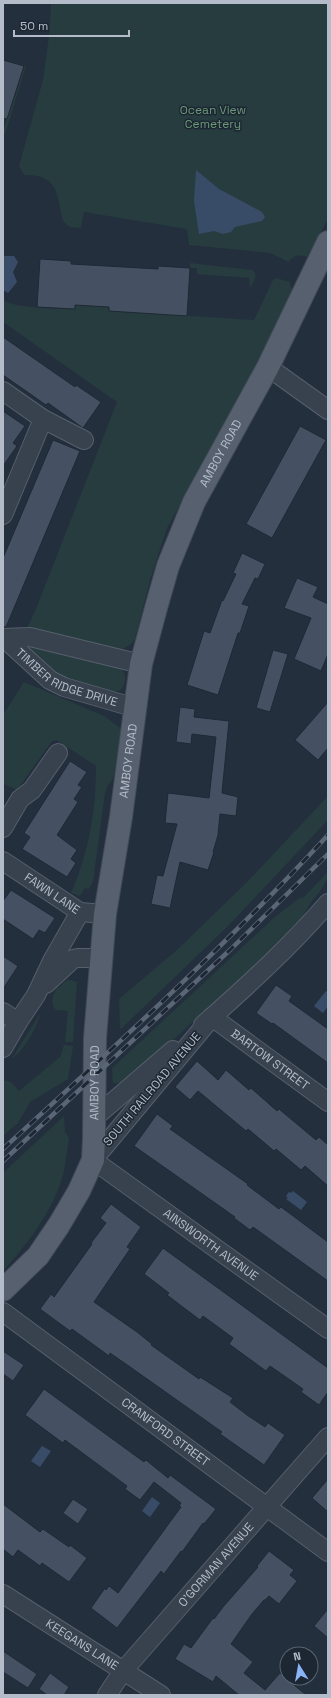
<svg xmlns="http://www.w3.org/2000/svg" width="331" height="1698" viewBox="0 0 331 1698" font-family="'Space Grotesk',sans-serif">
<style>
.green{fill:#263c3f}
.water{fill:#394c67}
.building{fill:#455162;stroke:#1f2835}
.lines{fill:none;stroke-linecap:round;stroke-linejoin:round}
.minor-casing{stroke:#565f6c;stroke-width:20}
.major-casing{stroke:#414a57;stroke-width:24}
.minor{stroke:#38414e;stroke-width:18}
.major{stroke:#56606e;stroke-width:22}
.rail-casing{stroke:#5a6575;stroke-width:4.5}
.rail{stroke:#1d2633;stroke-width:3;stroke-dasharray:9;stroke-linecap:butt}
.labels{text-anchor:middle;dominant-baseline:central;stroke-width:3;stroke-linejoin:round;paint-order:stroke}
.park-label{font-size:12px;fill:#6b9a76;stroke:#1d2633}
.street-label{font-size:12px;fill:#b4bcc9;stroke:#1d2633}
</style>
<rect width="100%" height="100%" fill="#242f3e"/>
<g class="green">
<path d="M51 3H328V219L307 257C299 255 294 254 289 262L270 253 189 245 187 229 84 212 81 228 70 227 64 222C61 217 61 210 59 203 56 182 45 174 24 175L19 166 43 80 49 36Z"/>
<polygon points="24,66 26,66 5,134 3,132 9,111 9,95 15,96"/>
<polygon points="190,263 252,270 255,273 255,279 250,288 249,278 197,274 197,268 190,268"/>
<path d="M276 278 290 282 291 288 294 293 270 345 167 528 150 580 135 639 131 644 121 650 27 628 36 609 117 402 3 322V300C15 309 58 308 75 309V305L109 307V311L254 320 273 280Z"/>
<path d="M25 645 122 669C127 675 126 686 119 691L109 692 59 678Z"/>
<path d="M24 682 104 716 123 730 113 779 107 787 105 793 93 882 89 889 85 888 80 896 71 893C89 852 96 810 96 766L57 740 52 741 17 790 4 784 3 715Z"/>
<polygon points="328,796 328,820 229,925 121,1029 120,1028 119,999 178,949 248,881"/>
<path d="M328 872C328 890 304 903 302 923L121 1087 118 1083H113L112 1068 276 916 301 897 303 898Z"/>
<path d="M69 980 77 982 73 1042H65L68 1011 56 1010C49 1003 53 994 58 987L59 988 64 982Z"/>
<path d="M40 1014C39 1024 21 1055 12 1058Z"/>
<polygon points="64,1045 73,1046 68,1079 30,1102 18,1123 3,1136 3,1080 11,1082 19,1091 60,1057"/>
<path d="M64 1116 65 1132 69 1138C67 1150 66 1163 63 1175 54 1209 27 1245 3 1271V1173Z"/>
</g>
<g class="water">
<polygon points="196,170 219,189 262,212 265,217 262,221 235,227 231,232 223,234 214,231 199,234 194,201"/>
<polygon points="3,256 14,256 18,262 13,272 17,282 8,293 3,290"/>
<polygon points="326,991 328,992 328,1006 323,1013 314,1006"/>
<polygon points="293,1191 307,1202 301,1210 286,1199 288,1198 286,1196 289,1192 291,1193"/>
<polygon points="42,1446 51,1451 40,1467 31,1461"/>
<polygon points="152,1497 160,1503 150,1517 142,1511"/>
</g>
<g class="building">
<polygon points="3,60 24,66 7,119 3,118"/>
<polygon points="40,259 71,261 71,264 158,269 158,266 190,268 187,316 109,311 109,307 75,305 75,309 37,307"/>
<polygon points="3,337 75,387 76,385 101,402 83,428 48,403 46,405 3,375"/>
<polygon points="3,411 25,426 13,443 17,446 3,466"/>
<polygon points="300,426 326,440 272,538 246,524"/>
<polygon points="53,440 80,451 6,627 3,627 3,558"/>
<polygon points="242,553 265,564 258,579 255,578 242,604 249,606 240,633 238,633 218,695 187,685 204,631 210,633 222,600 223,601 236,574 233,573"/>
<polygon points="297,578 318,587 313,597 328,604 328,654 321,671 294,659 311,618 284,608"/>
<polygon points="273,650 288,654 270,712 256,708"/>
<polygon points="328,702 328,748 318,760 295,740"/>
<polygon points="180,707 195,709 194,717 229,721 222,793 238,797 236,816 220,814 218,835 213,852 214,852 208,870 180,862 170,908 151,904 157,875 163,876 177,824 165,823 168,793 209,798 216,737 192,734 191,744 176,742"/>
<polygon points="70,761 87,772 78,785 82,787 74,799 78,802 57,835 77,850 71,859 76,863 67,877 22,849 30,837 24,833"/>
<polygon points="11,890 55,918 45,933 39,930 33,939 3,919 3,901"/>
<polygon points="3,956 18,966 3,989"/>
<polygon points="276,985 292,996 289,1001 328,1029 328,1063 273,1023 272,1024 256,1013"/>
<polygon points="197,1061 218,1080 226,1070 249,1090 251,1088 277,1111 279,1109 316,1140 319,1137 328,1145 328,1186 305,1166 301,1170 276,1149 274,1151 248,1129 246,1131 198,1091 190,1100 175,1087"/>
<polygon points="157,1114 173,1126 170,1129 248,1184 247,1185 279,1209 281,1207 328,1242 328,1281 253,1227 250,1230 234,1218 235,1217 134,1146"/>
<polygon points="111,1204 141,1227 127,1247 130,1249 94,1302 137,1332 152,1344 151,1345 199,1379 200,1377 233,1398 230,1402 247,1415 265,1427 268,1423 285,1435 264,1465 220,1434 222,1432 133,1369 110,1353 109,1356 72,1329 70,1331 40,1309 51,1294 54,1297 92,1244 91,1243 106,1223 100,1218"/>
<polygon points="163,1248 328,1368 328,1392 319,1405 301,1392 303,1389 270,1366 266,1371 229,1344 233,1338 203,1316 200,1320 167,1295 169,1293 144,1274"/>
<polygon points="3,1351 24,1365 13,1381 3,1374"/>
<polygon points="44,1389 144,1462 146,1460 168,1478 170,1475 216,1509 204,1524 203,1523 182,1552 181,1551 164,1574 161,1571 117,1628 91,1608 105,1588 106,1590 109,1586 118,1593 181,1507 179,1506 181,1503 154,1482 140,1500 125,1489 127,1486 65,1440 63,1443 25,1415"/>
<polygon points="328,1479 328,1512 312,1498"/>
<polygon points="73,1499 88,1509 78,1524 63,1513"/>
<polygon points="3,1504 40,1532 43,1529 69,1547 70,1545 87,1558 69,1582 42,1563 40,1566 18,1550 13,1557 3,1549"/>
<polygon points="269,1551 294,1570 290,1575 297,1581 279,1604 269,1596 265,1600 264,1600 252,1614 231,1644 253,1662 244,1673 265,1690 280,1673 306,1695 239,1695 216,1676 213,1682 175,1659 184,1644 191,1648 213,1618 214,1619 223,1607 258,1567 257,1566"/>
<polygon points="328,1609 328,1638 314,1626"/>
<polygon points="3,1651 37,1674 28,1688 3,1672"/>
<polygon points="50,1673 69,1687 64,1695 47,1695 39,1689"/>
</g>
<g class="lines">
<defs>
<g id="minor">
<polyline points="268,367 328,410"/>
<polyline points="3,391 43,419 84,440"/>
<polyline points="3,515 43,419"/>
<polyline points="3,638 30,637 141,664"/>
<path id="s1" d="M4 638 50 680 64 687 136 708"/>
<polyline points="3,828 20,799 32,790 58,753"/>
<path id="s2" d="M3 861 80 912 105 914"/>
<polyline points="46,984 73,959 78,958 102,958"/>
<polyline points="3,1012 18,1022"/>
<path id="s3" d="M212 1017 93 1160 328 1329"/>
<path id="s4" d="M212 1017 328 1102"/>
<path d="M203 1025C247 986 290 947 328 903"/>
<polyline points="3,1048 18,1022 36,995 52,961 80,912"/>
<polyline points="94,1118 173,1050"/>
<path id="s5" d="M3 1312 328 1552"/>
<path id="s6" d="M3 1594 161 1695"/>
<path id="s7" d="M107 1695 123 1671 328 1437"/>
</g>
<g id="major">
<path id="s8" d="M3 1290 38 1256 59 1225 79 1191 93 1160 94 1139 95 1038 105 914 121 817 141 664 156 608 168 566 194 502 268 367 328 242"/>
</g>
</defs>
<use href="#minor" class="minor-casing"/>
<use href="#major" class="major-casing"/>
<use href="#minor" class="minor"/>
<use href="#major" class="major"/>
<defs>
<g id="rail">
<path d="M3 1149C114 1047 226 946 328 835"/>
<polyline points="3,1161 231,949 328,854"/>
</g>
</defs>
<use href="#rail" class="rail-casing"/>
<use href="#rail" class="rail"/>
</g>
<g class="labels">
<g class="park-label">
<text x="213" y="110">Ocean View<tspan x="213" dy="14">Cemetery</tspan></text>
</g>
<g class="street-label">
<text stroke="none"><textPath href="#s8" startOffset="885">AMBOY ROAD</textPath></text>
<text stroke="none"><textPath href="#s1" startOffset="76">TIMBER RIDGE DRIVE</textPath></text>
<text stroke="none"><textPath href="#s8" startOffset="561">AMBOY ROAD</textPath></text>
<text stroke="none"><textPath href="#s2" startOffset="59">FAWN LANE</textPath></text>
<text stroke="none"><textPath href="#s4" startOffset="72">BARTOW STREET</textPath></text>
<text stroke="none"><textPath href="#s8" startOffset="237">AMBOY ROAD</textPath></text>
<text transform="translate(152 1089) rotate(-50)">SOUTH RAILROAD AVENUE</text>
<text stroke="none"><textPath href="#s3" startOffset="331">AINSWORTH AVENUE</textPath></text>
<text stroke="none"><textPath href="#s5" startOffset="202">CRANFORD STREET</textPath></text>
<text stroke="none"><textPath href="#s7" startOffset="170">O'GORMAN AVENUE</textPath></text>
<text stroke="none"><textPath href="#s6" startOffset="94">KEEGANS LANE</textPath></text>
</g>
</g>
<rect width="331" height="1698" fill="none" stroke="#b4bcc9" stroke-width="8"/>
<g transform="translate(299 1666) rotate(349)"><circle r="19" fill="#1d2633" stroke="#59626f"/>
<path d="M0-3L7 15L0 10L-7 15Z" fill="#8ab4f8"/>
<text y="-6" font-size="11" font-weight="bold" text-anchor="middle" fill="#b4bcc9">N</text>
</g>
<path d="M14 30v6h115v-6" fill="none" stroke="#b4bcc9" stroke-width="2"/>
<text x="20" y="30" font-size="12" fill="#b4bcc9" stroke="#1d2633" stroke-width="3" paint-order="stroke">50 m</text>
</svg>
